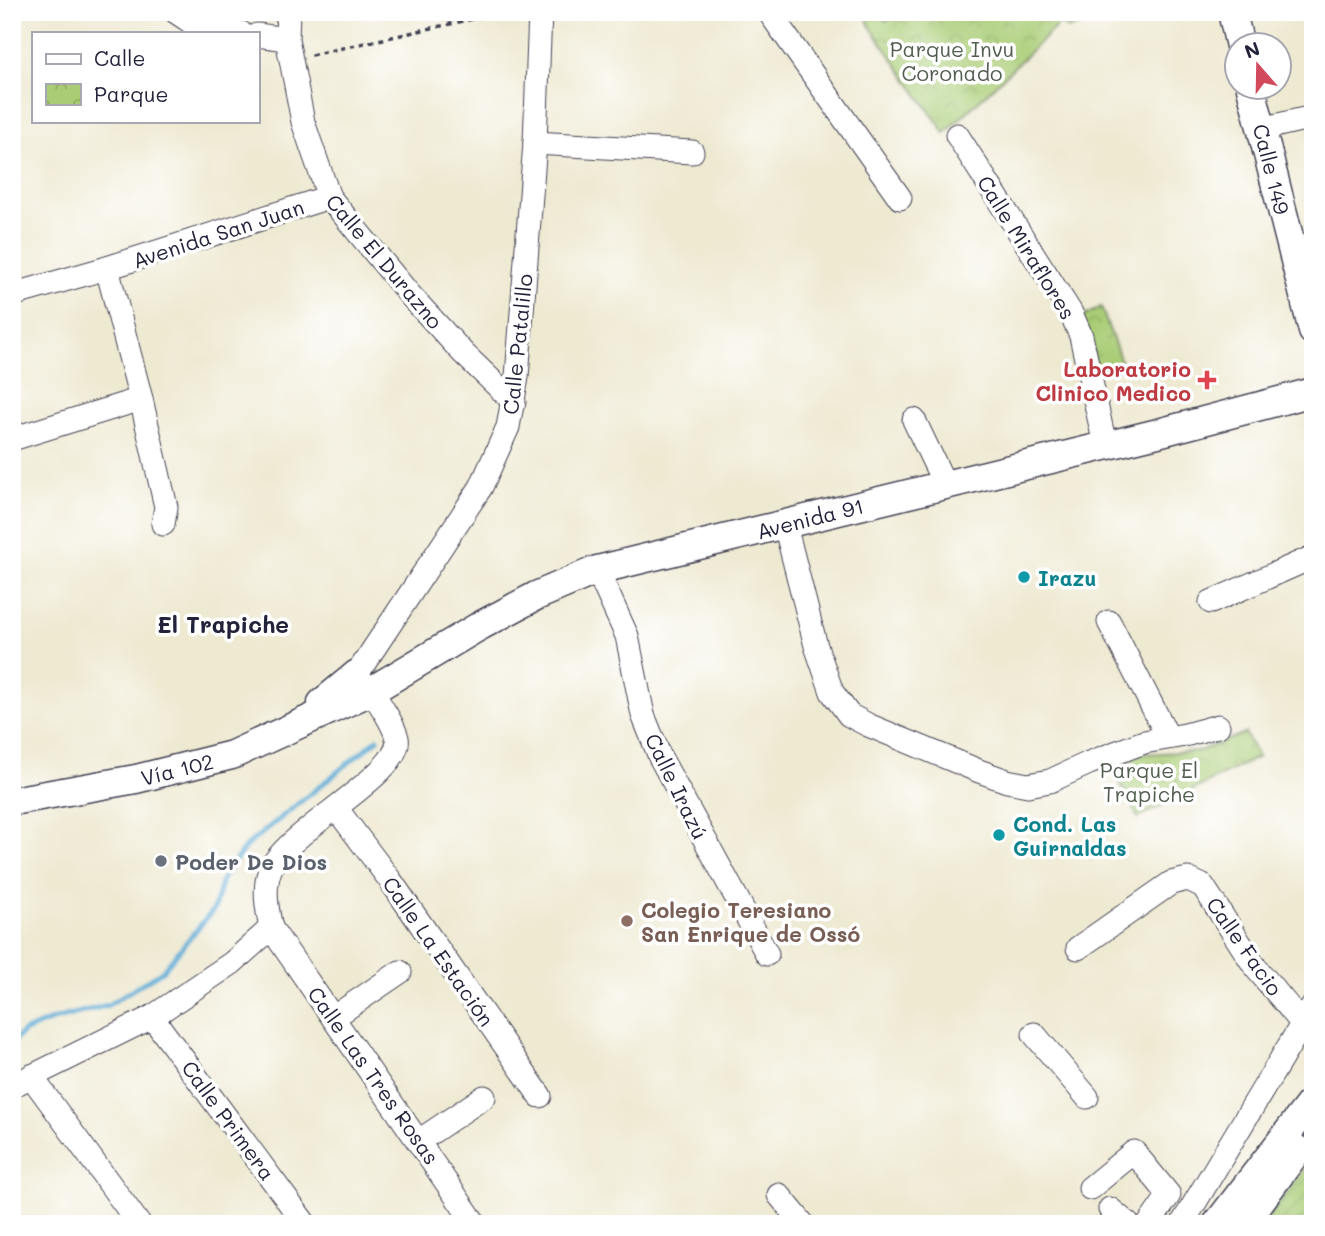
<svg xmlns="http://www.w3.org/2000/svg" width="1325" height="1236" viewBox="0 0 1325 1236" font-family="Mali,sans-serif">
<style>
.park{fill:url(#park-crowns);stroke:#667758;stroke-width:2}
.garden{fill:url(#garden-furrows);stroke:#667758;stroke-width:2}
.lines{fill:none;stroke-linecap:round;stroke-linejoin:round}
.stream{stroke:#5baad5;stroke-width:5}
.minor-casing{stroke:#414052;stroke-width:25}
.major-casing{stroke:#414052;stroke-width:31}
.path{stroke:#414052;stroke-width:3.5;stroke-dasharray:5 5;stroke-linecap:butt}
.minor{stroke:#fff;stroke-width:23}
.major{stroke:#fff;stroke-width:28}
.health-dot{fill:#e0444e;stroke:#fff;stroke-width:2.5}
.culture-dot{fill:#0f9aa8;stroke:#fff;stroke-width:2.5}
.worship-dot{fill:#6b7280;stroke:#fff;stroke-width:2.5}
.education-dot{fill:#8d6e63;stroke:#fff;stroke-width:2.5}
.labels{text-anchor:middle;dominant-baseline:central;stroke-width:7;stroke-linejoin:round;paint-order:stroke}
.park-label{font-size:21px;fill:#515e4f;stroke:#fff}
.street-label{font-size:21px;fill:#22223b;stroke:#fff}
.health-label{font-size:21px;font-weight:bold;fill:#be3a42;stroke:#fff;text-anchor:end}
.culture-label{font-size:21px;font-weight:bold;fill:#0d838f;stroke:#fff;text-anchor:start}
.worship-label{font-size:21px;font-weight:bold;fill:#5b616d;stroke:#fff;text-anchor:start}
.education-label{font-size:21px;font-weight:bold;fill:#785e54;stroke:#fff;text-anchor:start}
.neighbourhood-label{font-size:23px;font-weight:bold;fill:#22223b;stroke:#fff}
</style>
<defs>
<pattern id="park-crowns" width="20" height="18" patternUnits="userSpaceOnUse" patternTransform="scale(1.75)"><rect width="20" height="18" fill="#a9cc74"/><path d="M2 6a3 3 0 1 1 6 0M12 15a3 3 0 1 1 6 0" fill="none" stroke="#91af65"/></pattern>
<pattern id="garden-furrows" width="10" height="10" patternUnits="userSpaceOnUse" patternTransform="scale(1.75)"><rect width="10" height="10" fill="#a9cc74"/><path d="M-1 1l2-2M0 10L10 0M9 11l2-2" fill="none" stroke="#91af65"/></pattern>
</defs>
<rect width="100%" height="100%" fill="#fff"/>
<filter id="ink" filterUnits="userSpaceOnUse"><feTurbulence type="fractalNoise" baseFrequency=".0143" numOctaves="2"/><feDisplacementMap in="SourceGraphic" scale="14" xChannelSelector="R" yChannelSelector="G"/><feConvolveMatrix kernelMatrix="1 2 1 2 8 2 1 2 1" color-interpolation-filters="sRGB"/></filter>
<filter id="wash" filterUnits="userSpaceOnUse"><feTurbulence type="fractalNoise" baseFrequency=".00686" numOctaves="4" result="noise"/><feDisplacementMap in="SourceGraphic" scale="28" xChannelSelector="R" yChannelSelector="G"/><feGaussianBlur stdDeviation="1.57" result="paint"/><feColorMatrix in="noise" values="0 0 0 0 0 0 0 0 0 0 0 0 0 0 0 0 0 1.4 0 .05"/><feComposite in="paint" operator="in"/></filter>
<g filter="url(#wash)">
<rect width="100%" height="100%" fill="#eee9d1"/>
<g class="park">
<polygon points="865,12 882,12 885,21 921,12 1057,12 1060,23 945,133 869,25"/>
<polygon points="1101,307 1122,364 1098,371 1081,318"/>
<polygon points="1245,733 1258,757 1138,818 1111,766 1142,754 1199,751"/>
</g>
<g class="garden">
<polygon points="1057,12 1134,12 1067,29 1060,23"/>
<polygon points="1313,1158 1313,1224 1263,1224"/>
</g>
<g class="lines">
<polyline class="stream" points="12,1042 25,1031 52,1020 108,1005 162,971 214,909 222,879 246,846 378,739"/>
</g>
</g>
<g filter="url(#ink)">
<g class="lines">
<defs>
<g id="minor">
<polyline points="176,12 200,28 241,33"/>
<polyline points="288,12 287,39 303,122 329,197 409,294 463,353 514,402"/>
<polyline points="769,12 900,198"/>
<polyline points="257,35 287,39"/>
<polyline points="1261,129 1313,117"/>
<polyline points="957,135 1071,313 1081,336 1105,445"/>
<polyline points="535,143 692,152"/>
<polyline points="12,295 107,268 329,197"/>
<polyline points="141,399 166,507 163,524"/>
<polyline points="914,420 945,485"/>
<polyline points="12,439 141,399 107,268"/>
<polyline points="785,525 816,646 832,692 849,715 868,725 979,771 1007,781 1028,785 1050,781 1089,763 1144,742 1185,735 1218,726"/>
<polyline points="597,570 627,636 643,715 660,757 767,954"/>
<polyline points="1211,602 1313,557"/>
<polyline points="1109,622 1168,737"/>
<polyline points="347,689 481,487 508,427 517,377 535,143 540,12"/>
<polyline points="336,808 390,880 540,1096"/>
<polyline points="271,928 475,1224"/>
<polyline points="1078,948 1171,883 1188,879 1203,886 1256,968 1302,1023"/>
<polyline points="152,1017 305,1224"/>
<polyline points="334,1017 400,972"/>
<polyline points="1034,1034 1087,1097"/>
<polyline points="31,1076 139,1224"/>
<path d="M12 1086 152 1017 232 963 271 928C267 909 263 888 270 870 286 831 405 773 397 738 394 725 379 702 371 691"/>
<polyline points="419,1141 484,1097"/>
<polyline points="1090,1188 1134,1152 1169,1195 1149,1224"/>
<polyline points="779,1195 803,1224"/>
<polyline points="1110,1209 1128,1224"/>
<polyline points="1182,1224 1313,1006"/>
</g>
<g id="major">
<polyline points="1232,12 1240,46"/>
<polyline points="1251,88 1313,331"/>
<polyline points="322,703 357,674"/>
<polyline points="12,801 136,779 232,755 371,691 478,627 536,596 597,570 1158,433 1313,392"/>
<polyline points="1217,1224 1313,1100"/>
<polyline points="1243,1224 1298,1150"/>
</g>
</defs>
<use href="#minor" class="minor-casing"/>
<use href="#major" class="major-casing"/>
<polyline class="path" points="311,55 504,12"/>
<use href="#minor" class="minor"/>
<use href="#major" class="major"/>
</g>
</g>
<path class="health-dot" d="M1203.5 369.5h7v7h7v7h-7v7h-7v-7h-7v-7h7z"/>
<g class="culture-dot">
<circle cx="1024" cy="577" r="7"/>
<circle cx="999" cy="835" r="7"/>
</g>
<circle class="worship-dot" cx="161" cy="861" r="7"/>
<circle class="education-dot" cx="627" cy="921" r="7"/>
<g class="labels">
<g class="park-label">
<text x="952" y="48">Parque Invu<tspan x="952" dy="24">Coronado</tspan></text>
<text x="1149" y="769">Parque El<tspan x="1149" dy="24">Trapiche</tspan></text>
</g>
<g class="street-label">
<text transform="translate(1272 169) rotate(76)">Calle 149</text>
<text transform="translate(218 233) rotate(-18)">Avenida San Juan</text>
<text transform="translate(1027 247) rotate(58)">Calle Miraflores</text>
<text transform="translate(385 261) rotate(50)">Calle El Durazno</text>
<text transform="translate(517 344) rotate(-84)">Calle Patalillo</text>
<text transform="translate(810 518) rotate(-14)">Avenida 91</text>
<text transform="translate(177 769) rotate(-14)">Vía 102</text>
<text transform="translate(677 786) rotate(64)">Calle Irazú</text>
<text transform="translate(1245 946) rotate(55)">Calle Facio</text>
<text transform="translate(439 951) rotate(55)">Calle La Estación</text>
<text transform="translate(374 1075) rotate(55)">Calle Las Tres Rosas</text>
<text transform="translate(229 1120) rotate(54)">Calle Primera</text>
</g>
<g class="health-label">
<text x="1191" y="368">Laboratorio<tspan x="1191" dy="24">Clinico Medico</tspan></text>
</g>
<g class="culture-label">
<text x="1038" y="577">Irazu</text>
<text x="1013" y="823">Cond. Las<tspan x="1013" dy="24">Guirnaldas</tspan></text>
</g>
<g class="worship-label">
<text x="175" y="861">Poder De Dios</text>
</g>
<g class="education-label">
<text x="641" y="909">Colegio Teresiano<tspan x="641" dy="24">San Enrique de Ossó</tspan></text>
</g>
<g class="neighbourhood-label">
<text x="223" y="624">El Trapiche</text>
</g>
</g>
<rect width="1325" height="1236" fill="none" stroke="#fff" stroke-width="42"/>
<rect x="32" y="32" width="228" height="91" fill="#ffffff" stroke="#a7a7b1" stroke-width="2"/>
<rect x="46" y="54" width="35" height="10" fill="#ffffff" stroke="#a7a7b1" stroke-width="2"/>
<text x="94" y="66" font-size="21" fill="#22223b">Calle</text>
<rect x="46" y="84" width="35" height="21" fill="url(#park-crowns)" stroke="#a7a7b1" stroke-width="2"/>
<text x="94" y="102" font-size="21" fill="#22223b">Parque</text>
<g transform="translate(1258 66) rotate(340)"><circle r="33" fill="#ffffff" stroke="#a7a7b1" stroke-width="2"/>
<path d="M0-5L12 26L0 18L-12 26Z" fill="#d1495b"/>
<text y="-10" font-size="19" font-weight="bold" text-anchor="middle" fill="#22223b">N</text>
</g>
</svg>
